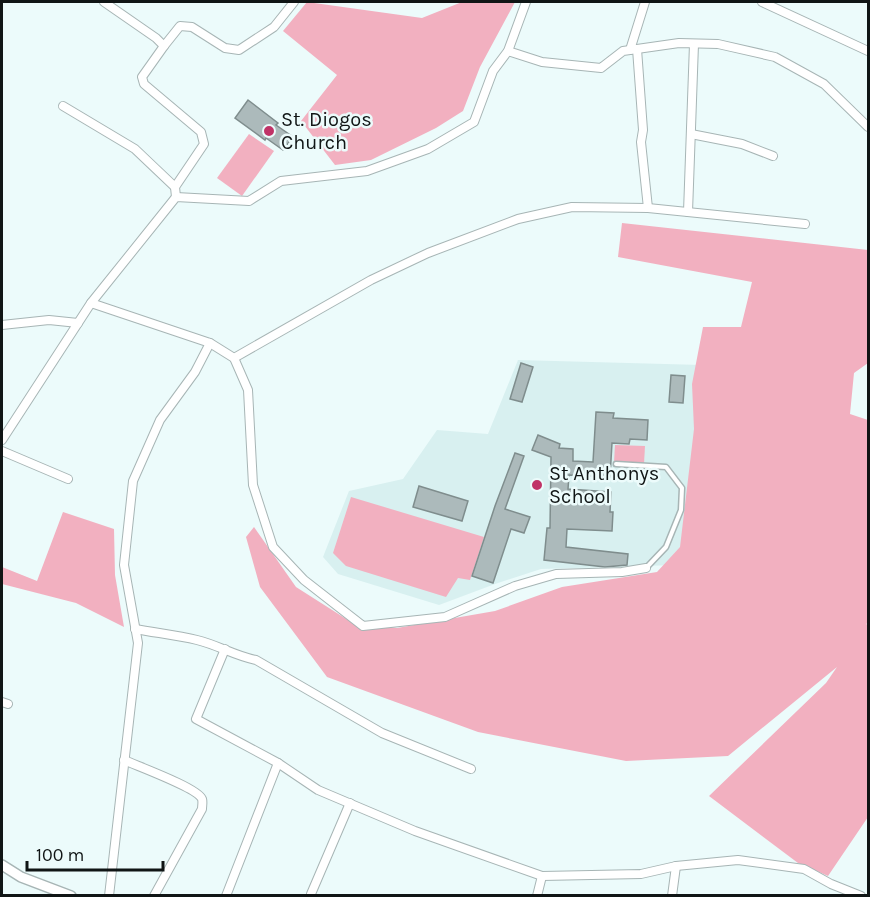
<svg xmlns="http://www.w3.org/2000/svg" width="870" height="897" viewBox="0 0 870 897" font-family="Karla,sans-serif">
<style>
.built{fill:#d8f0f0}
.green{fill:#f2b0c0}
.building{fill:#acbabb;stroke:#7f8d8d;stroke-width:1.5}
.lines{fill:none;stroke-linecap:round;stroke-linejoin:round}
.service-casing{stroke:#a7b5b5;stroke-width:7}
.minor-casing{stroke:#a7b5b5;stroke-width:10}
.tertiary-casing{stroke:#a7b5b5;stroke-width:12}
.service{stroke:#fff;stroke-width:4}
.minor{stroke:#fff;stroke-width:8}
.tertiary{stroke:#fff;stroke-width:9}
.poi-dot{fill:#c03367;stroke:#ecfbfb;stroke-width:2}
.labels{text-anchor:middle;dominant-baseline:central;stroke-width:5;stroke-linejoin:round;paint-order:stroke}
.poi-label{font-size:20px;fill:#101515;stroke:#ecfbfb;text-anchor:start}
</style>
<rect width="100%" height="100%" fill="#ecfbfb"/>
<polygon class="built" points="518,360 702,365 697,506 677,565 541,569 495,584 439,605 338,574 323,557 349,491 403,479 437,430 488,434"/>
<g class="green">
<polygon points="307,2 422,18 462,2 515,2 480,67 463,111 436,128 371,160 335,165 301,121 337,75 283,31"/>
<polygon points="249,134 274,151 242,196 217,178"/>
<polygon points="622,223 868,250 868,363 854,373 850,414 868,420 868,621 866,625 868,623 868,817 828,876 798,863 709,796 826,683 837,667 728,756 626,761 478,732 327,677 260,587 246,537 254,527 296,587 351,622 397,628 495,611 562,587 657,572 680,547 694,429 692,384 703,327 741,327 752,282 618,257"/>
<polygon points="615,445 645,446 644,464 614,462"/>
<polygon points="351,497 484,537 470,580 458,578 446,597 346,566 333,553"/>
<polygon points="63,512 114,529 115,575 124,627 76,603 2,584 2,567 37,581"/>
</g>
<g class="building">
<polygon points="248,100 278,123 276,125 293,137 283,150 266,138 265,140 235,118"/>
<polygon points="521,363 533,367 522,402 510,399"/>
<polygon points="671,375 685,376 683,403 669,402"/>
<polygon points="596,412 614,413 613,418 648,420 647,440 630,439 629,444 612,443 610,477 569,475 568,489 611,492 610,512 613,512 612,531 567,529 566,547 628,554 627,565 605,567 544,560 547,528 550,528 551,457 532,450 538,435 560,444 559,448 573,449 573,461 593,462"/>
<polygon points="515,453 524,456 505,509 530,517 524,533 511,529 493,583 472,576 495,506"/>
<polygon points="419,486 468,501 462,521 413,507"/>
</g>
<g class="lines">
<defs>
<polyline id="service" points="616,464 666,467 682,488 681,510 666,547 647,567"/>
<g id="minor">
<polyline points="104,2 156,38 164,46 142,77 144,84 201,132 204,144 175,187 176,197"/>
<polyline points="762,2 868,51"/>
<polyline points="164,46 180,26 192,27 225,48 239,50 274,27 294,2"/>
<polyline points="637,49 643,130 641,142 648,208"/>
<polyline points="630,50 645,2"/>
<polyline points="508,51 542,62 601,68 623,51 679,43 718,44 775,57 824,84 868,127"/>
<polyline points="63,106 135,149 175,187"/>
<polyline points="691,134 742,144 773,156"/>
<polyline points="688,212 694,44"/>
<polyline points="91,303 210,343 234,358 248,390 253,485 273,547 304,580 363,626 445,617 515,586 556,574 622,572 646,568"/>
<polyline points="2,325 49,320 78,323"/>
<polyline points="234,358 371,280 428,253 518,219 572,207 648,208 805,224"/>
<polyline points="2,440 91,303 176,197 249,201 281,181 367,171 428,149 474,122 493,71 508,51 526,2"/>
<polyline points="2,451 68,479"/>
<path d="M135 629C156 633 177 635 197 640 218 645 235 656 256 660L382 733 471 769"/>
<polyline points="225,649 196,719 278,763 318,790 415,831 542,876 641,874 676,866 738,860 804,869 831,884 861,896"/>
<polyline points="2,702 8,704"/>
<path d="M124 760C137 766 198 788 202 799 203 802 202 806 202 809L154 896"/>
<polyline points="311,894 350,803"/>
<polyline points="109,896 138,643 124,565 133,481 160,420 195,372 210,343"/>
<polyline points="226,896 278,763"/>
<polyline points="537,896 542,876"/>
<polyline points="672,896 676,866"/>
</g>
<polyline id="tertiary" points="2,865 21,877 71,896"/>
</defs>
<use href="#service" class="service-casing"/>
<use href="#minor" class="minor-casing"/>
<use href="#tertiary" class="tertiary-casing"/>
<use href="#service" class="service"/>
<use href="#minor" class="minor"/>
<use href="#tertiary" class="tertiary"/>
</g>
<g class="poi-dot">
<circle cx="269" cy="131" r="6"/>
<circle cx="537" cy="485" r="6"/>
</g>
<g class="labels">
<g class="poi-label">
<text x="281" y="119">St. Diogos<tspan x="281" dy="23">Church</tspan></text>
<text x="549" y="473">St Anthonys<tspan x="549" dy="23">School</tspan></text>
</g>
</g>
<rect width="870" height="897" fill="none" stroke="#101515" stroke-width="6"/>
<path d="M27 861v9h136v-9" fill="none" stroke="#101515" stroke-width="3"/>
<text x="36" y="861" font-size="18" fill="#101515" stroke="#ecfbfb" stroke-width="4.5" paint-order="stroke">100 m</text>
</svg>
